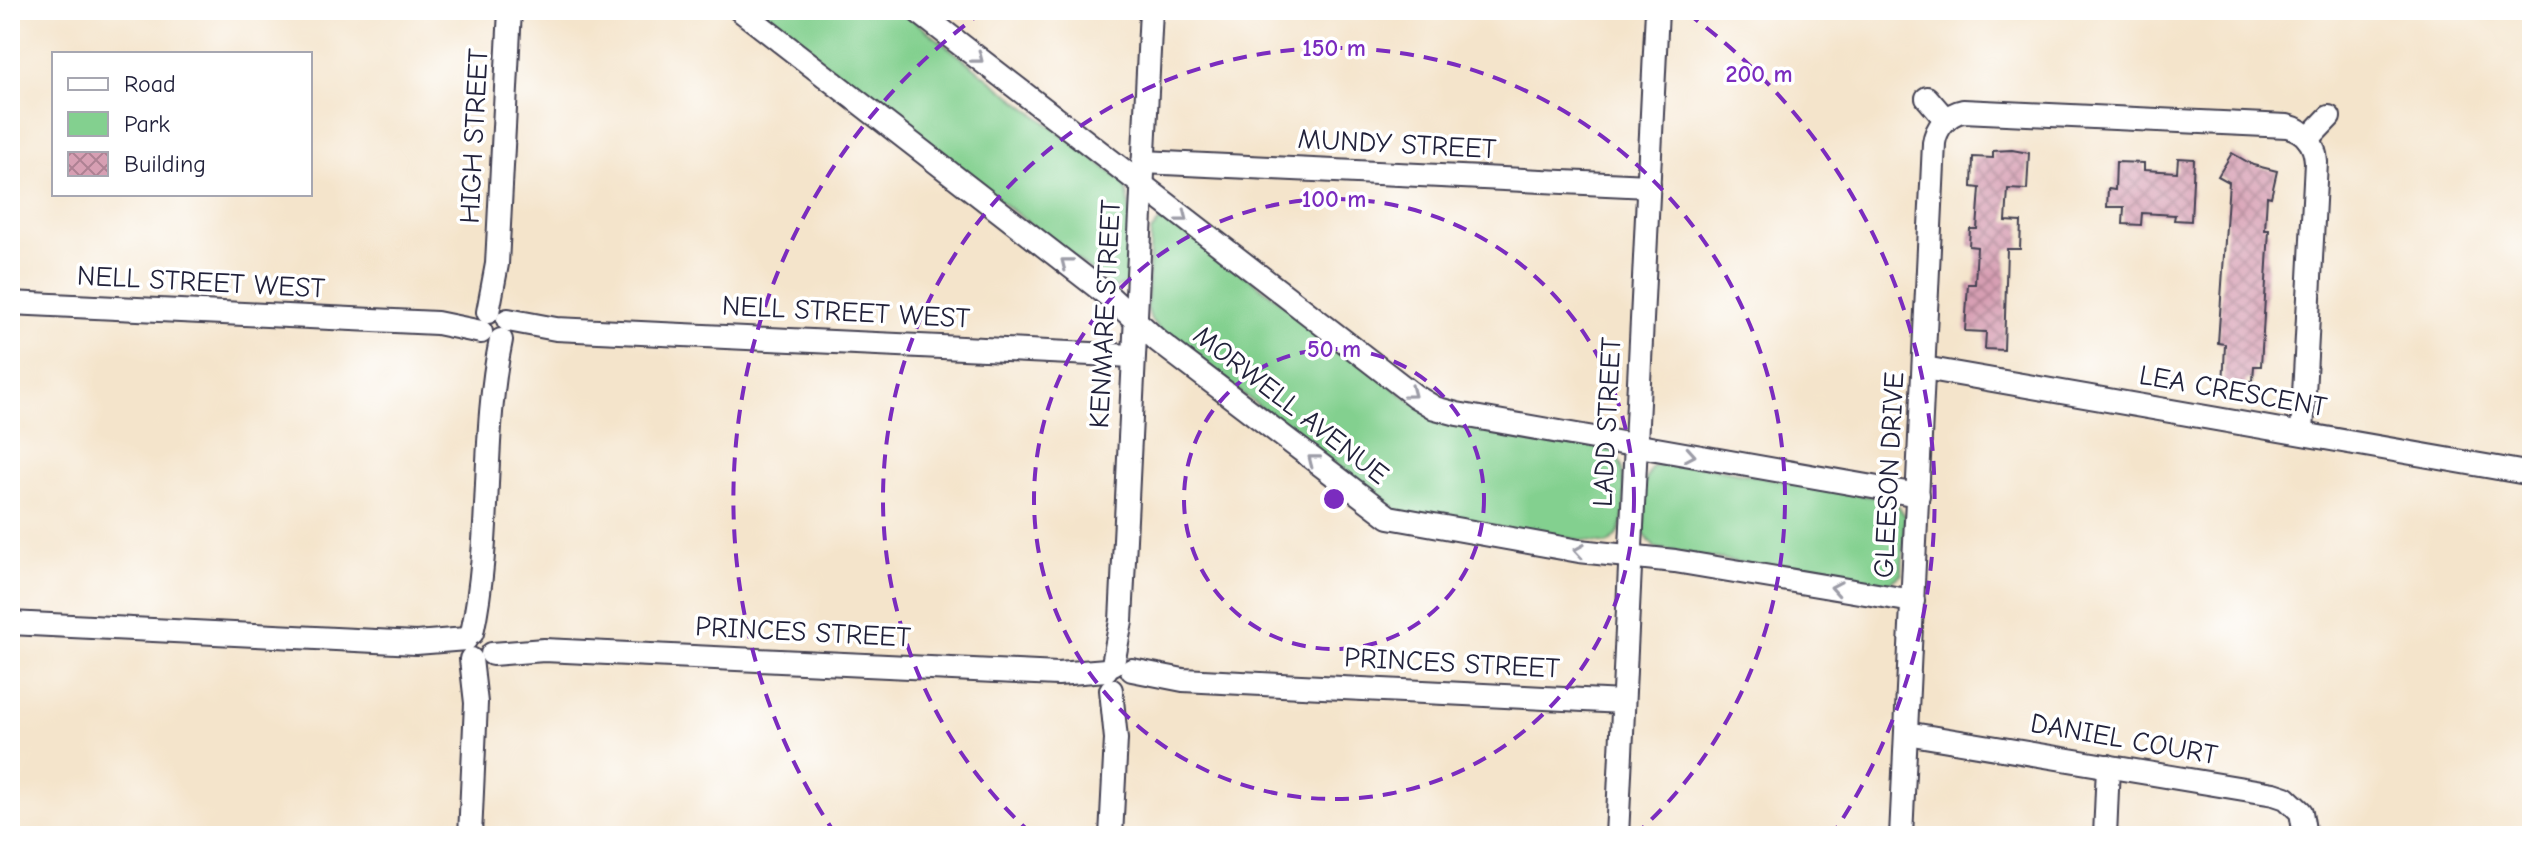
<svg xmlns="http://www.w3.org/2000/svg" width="2542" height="846" viewBox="0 0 2542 846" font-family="'Comic Neue',sans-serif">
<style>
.green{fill:#83d08f;stroke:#527965;stroke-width:2}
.building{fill:url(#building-cross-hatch)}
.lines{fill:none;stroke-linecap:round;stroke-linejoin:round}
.minor-casing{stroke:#423f51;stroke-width:26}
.minor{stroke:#fff;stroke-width:22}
.oneway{stroke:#9c9ca7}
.ring{fill:none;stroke:#7b2cbf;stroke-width:4;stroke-dasharray:14 10}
.labels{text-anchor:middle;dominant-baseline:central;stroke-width:7;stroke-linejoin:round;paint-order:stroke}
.street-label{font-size:28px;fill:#22223b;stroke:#fff}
.centre{fill:#7b2cbf;stroke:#fff;stroke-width:4}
.ring-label{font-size:24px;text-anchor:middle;font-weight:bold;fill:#7b2cbf;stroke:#fff;stroke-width:7;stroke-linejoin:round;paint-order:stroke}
</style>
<defs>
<pattern id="building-cross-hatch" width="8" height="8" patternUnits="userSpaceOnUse" patternTransform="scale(2)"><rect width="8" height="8" fill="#d79fb3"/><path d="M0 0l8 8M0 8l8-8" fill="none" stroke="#ae8193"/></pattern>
</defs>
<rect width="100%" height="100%" fill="#fff"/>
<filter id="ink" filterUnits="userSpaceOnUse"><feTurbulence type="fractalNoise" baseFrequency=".0125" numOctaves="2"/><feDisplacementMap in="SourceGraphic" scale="16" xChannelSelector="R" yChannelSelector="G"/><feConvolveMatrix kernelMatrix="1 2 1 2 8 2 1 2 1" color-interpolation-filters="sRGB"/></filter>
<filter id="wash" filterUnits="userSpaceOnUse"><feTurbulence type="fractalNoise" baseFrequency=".006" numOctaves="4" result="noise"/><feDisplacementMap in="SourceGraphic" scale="32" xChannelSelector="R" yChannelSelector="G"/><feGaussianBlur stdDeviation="1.8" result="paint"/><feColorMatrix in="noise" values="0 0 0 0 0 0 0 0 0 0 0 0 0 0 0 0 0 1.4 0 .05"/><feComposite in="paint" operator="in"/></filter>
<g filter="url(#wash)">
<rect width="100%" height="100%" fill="#f4e4cb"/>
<g class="green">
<path d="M750 10H900L1123 182C1133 198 1131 265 1125 284L1115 289Z"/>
<path d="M1166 220H1173L1412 402 1615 452C1626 464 1627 514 1620 530 1618 537 1612 541 1606 544L1401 513 1162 333 1151 320 1147 307 1151 232 1160 221Z"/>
<polygon points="1667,460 1895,501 1905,516 1902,574 1885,587 1655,548 1644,534 1645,483 1651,468"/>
</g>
<g id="blocks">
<g class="building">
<polygon points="2012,150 2029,153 2027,190 2008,189 2006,221 2021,222 2020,249 2007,249 2004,350 1985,349 1986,332 1965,331 1968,284 1975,284 1977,247 1969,246 1970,229 1977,229 1980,188 1972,187 1973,157 1993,158 1993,151"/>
<polygon points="2232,153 2253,165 2277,171 2271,197 2267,196 2265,230 2269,230 2261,366 2254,366 2253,381 2246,381 2246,388 2223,387 2225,344 2218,343 2229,182 2218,176"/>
<polygon points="2178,158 2194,159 2191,221 2174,220 2175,215 2142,213 2141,225 2123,224 2124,207 2107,207 2108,189 2115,190 2116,162 2144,163 2144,170 2177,172"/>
</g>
</g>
</g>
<g filter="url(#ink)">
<use href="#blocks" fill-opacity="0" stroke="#423f51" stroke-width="2"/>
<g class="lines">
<defs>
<g id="minor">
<polyline points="740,10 1110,297 1158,341 1389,517 1579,551 1675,561 1913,601"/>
<polyline points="916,10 1415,396 1435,408 1457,414 1918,495"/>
<polyline points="1927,98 1946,120"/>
<polyline points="2308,139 2329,117"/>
<polyline points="1143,162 1649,186"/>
<polyline points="10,303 437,323 481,332"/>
<polyline points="488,312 497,264 510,10"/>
<polyline points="508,320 556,329 1133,356"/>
<polyline points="1924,368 2532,474"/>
<polyline points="10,623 416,643 466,639"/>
<path d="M472 633C493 537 481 436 501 340"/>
<polyline points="492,654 544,650 1058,674 1106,670"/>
<polyline points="1113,664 1121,621 1151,10"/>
<polyline points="1132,670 1183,680 1623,702"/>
<polyline points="1111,690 1116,739 1111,836"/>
<polyline points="1906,733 2274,794 2286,798 2301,812 2305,836"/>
<polyline points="470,836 476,703 471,659"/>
<polyline points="1617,836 1657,10"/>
<path d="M1901 836 1934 143C1936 128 1947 114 1963 111L2287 126C2305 130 2315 144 2316 162L2302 433"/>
<polyline points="2105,836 2108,766"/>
</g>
</defs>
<use href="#minor" class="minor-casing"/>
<use href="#minor" class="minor"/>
</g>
<defs><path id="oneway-chevron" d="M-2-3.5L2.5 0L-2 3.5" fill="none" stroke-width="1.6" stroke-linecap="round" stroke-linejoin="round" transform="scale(2)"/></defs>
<g class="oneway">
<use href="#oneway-chevron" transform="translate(978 58) rotate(38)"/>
<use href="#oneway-chevron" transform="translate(1183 217) rotate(38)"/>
<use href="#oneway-chevron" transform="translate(1066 263) rotate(-142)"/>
<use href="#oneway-chevron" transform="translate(1411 393) rotate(37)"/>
<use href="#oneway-chevron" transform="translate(1690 455) rotate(10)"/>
<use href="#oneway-chevron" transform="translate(1313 460) rotate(-142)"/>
<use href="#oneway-chevron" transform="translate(1579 551) rotate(-171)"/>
<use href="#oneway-chevron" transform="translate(1836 588) rotate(-170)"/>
</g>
</g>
<g class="ring">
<circle cx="1334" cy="499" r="150"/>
<circle cx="1334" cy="499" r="300"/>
<path d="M1032 834A451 451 0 1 1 1636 834"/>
<path d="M836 835A601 601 0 0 1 981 13M1687 13A601 601 0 0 1 1832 835"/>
</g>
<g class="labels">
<g class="street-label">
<text transform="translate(474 136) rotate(-87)">HIGH STREET</text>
<text transform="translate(1397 144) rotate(3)">MUNDY STREET</text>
<text transform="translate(201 282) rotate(3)">NELL STREET WEST</text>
<text transform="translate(846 312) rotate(3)">NELL STREET WEST</text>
<text transform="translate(1105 314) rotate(-87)">KENMARE STREET</text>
<text transform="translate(2233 391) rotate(10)">LEA CRESCENT</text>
<text transform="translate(1291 405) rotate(38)">MORWELL AVENUE</text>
<text transform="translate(1607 422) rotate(-87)">LADD STREET</text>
<text transform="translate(1889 475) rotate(-87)">GLEESON DRIVE</text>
<text transform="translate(803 632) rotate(3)">PRINCES STREET</text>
<text transform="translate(1452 663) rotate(3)">PRINCES STREET</text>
<text transform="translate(2124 739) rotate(10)">DANIEL COURT</text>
</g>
</g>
<circle cx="1334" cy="499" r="12" class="centre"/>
<g class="ring-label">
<text x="1334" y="56">150 m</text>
<text x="1759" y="82">200 m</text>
<text x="1334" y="207">100 m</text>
<text x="1334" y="357">50 m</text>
</g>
<rect width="2542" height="846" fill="none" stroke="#fff" stroke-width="40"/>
<rect x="52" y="52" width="260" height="144" fill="#ffffff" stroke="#a7a7b1" stroke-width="2"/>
<rect x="68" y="78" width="40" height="12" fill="#ffffff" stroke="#a7a7b1" stroke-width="2"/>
<text x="124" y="92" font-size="24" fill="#22223b">Road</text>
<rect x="68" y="112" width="40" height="24" fill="#83d08f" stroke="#a7a7b1" stroke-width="2"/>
<text x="124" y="132" font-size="24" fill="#22223b">Park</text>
<rect x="68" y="152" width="40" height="24" fill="url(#building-cross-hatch)" stroke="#a7a7b1" stroke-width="2"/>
<text x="124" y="172" font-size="24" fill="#22223b">Building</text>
</svg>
